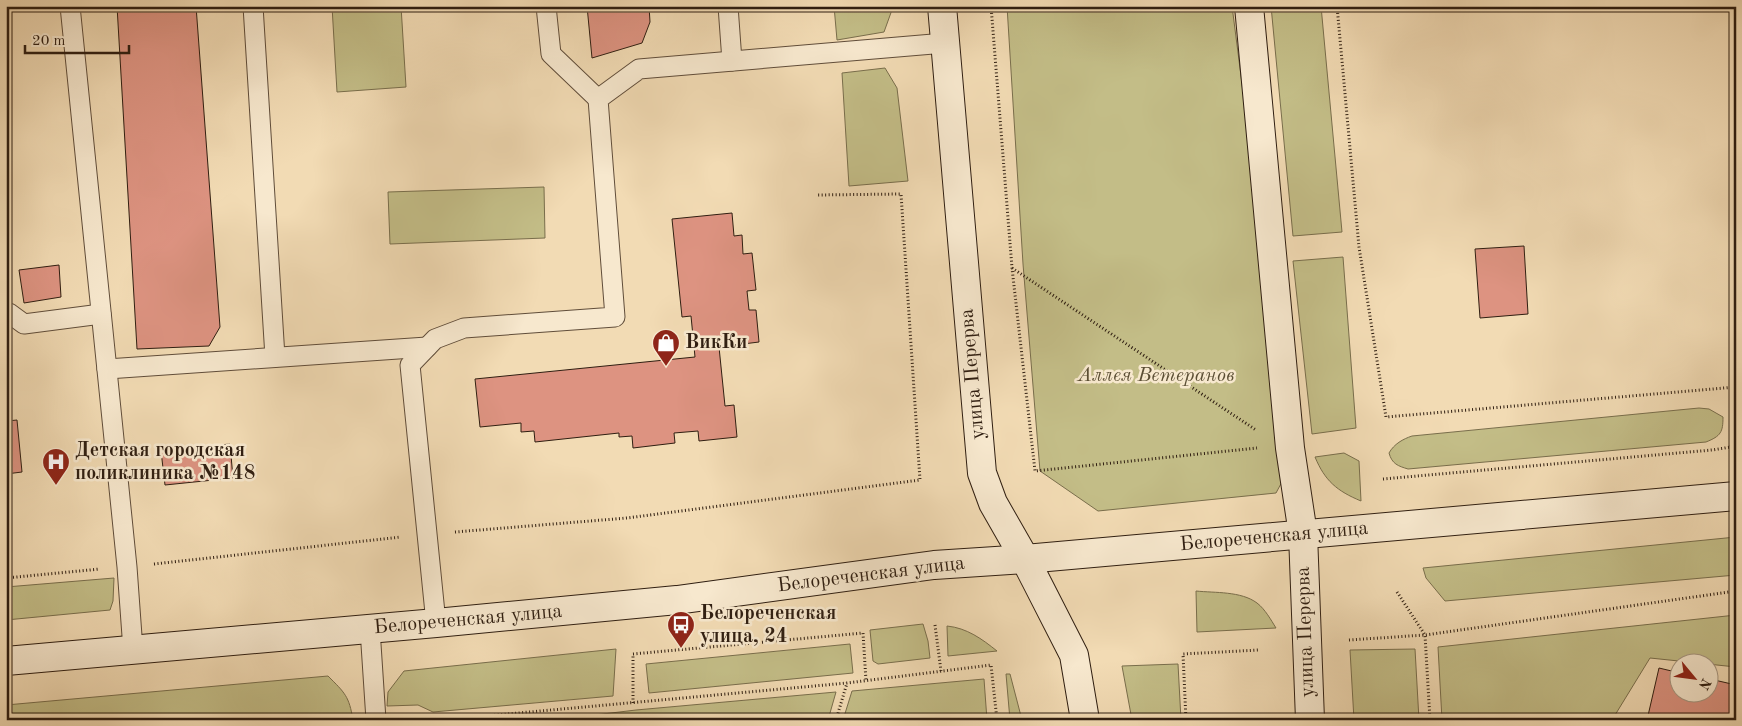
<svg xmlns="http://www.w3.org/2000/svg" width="1742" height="726" viewBox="0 0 1742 726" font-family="'Old Standard TT',serif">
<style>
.green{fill:#c3bd87;stroke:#796e4c}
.building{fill:#dd9381;stroke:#2f1e11}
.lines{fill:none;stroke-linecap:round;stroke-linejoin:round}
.lane-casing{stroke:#604d3a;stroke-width:21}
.secondary-casing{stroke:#2f1e11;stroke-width:30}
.path{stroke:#2f1e11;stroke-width:3;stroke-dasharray:1 2.5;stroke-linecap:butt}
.lane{stroke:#f7e8ce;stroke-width:19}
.secondary{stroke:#f7e8ce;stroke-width:28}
.labels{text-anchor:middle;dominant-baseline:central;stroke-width:5;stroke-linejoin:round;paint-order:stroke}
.poi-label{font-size:20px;font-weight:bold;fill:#2f1e11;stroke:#f7e8ce;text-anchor:start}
.street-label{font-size:20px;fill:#2f1e11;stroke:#f7e8ce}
.park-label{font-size:20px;font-style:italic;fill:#5b4e34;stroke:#f7e8ce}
</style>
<rect width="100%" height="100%" fill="#f2dbb4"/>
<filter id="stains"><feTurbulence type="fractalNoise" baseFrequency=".004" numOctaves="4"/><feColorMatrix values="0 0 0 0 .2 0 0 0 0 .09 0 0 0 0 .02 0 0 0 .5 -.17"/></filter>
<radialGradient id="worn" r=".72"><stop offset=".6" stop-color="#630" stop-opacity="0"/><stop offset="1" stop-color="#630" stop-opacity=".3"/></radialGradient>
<g class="green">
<polygon points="332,6 401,6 406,87 337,92"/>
<polygon points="834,6 893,6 893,7 884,32 837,40"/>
<polygon points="1007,6 1232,6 1291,465 1276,493 1098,511 1040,471 1023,264"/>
<polygon points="1271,6 1321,6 1342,232 1293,236"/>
<polygon points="885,68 897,88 908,181 849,186 842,73"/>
<polygon points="544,187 545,238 390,244 388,192"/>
<polygon points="1343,257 1356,428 1312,434 1293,261"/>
<path d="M1699 408 1709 409 1723 417C1723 432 1721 436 1706 442L1408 469C1398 466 1392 464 1389 453 1394 444 1403 439 1412 436Z"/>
<path d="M1344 453 1359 461 1361 501C1337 491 1325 481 1315 457Z"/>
<polygon points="1736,537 1736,575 1445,601 1426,578 1423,568"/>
<polygon points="114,578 113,601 110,610 6,620 6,587"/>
<path d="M1196 591C1215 593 1241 591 1257 603 1265 609 1271 620 1276 628L1197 632Z"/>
<polygon points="1736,615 1736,667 1650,658 1612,720 1442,720 1438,647"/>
<polygon points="923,624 928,641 930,658 878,664 873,661 870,630"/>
<path d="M947 626C967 628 982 639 997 651L948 656Z"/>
<polygon points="850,644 853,673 649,693 646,664"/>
<polygon points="616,649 613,696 433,712 418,705 387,706 388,692 404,671"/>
<polygon points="1415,649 1419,720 1354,720 1350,650"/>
<polygon points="1178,664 1181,720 1132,720 1122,666"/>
<polygon points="1006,674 1010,674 1022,720 1010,720"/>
<path d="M328 676C345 693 349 696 353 720H6V705Z"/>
<polygon points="984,679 987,720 843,720 852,691"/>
<polygon points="836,692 828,720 553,720 636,710"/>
</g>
<g class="building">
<polygon points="117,6 196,6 220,327 209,346 137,349"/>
<polygon points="587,6 649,6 650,22 642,43 592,58"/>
<polygon points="732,213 734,236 742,235 743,254 752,253 756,290 747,291 749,310 756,310 759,342 719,347 725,406 734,405 737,437 699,441 698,431 674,433 675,443 633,448 632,436 619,437 619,433 535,442 534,431 521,432 521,423 480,427 475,379 695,357 691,316 682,317 672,219"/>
<polygon points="1524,246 1528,314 1480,318 1475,249"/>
<polygon points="59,265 61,297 24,303 19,270"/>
<polygon points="6,412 7,421 17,420 22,472 6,474"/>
<polygon points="230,444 233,478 165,485 161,451"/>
<polygon points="1659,668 1680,673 1680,694 1710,694 1710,679 1736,685 1736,720 1647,720"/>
</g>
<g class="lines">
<defs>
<g id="lane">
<polyline points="70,6 127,567 133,650"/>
<polyline points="253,6 275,357"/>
<polyline points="546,6 551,54 598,99"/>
<polyline points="728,6 732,61"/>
<polyline points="6,313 9,313 24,324 101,314"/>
<polyline points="107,369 427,347"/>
<polyline points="436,623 410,365 435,339 464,328 615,317 598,99 639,69 945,43"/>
<polyline points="370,629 376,720"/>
</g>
<g id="secondary">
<polyline points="942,6 982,473 993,503 1025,559 1074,655 1085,720"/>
<polyline points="1249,6 1290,448 1303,534 1310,720"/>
<polyline points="6,661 436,623 677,600 934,565 1025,559 1736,496"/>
</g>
</defs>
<use href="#lane" class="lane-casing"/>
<use href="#secondary" class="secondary-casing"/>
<g class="path">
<polyline points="991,6 1012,268 1035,471 1257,448"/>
<polyline points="1337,6 1359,247 1386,417 1736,387"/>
<polyline points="1012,268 1256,430"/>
<polyline points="1383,479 1712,450 1731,447 1736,405"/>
<polyline points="455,532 627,518 920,480 901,194 817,195"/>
<polyline points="154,564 401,537"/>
<polyline points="6,578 100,569"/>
<polyline points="1397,592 1425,635 1430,720"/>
<polyline points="935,625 941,671"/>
<polyline points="1349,640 1425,635 1736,591"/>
<polyline points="633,703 633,654 863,633 866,681"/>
<polyline points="442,720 847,683 991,665 997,720"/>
<polyline points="836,720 847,683"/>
<polyline points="1186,720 1183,654 1259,650"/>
</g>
<use href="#lane" class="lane"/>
<use href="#secondary" class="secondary"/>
</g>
<defs>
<symbol id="shop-pin" viewBox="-11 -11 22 30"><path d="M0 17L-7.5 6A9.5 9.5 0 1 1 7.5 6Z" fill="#8f2418" stroke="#f7e8ce"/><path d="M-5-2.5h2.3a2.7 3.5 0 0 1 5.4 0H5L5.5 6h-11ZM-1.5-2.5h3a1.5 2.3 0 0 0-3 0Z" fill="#fff"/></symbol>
<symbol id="hospital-pin" viewBox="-11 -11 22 30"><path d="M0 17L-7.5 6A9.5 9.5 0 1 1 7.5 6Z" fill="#8f2418" stroke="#f7e8ce"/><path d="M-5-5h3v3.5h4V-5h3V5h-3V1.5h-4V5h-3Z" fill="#fff"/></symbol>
<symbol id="bus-pin" viewBox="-11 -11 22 30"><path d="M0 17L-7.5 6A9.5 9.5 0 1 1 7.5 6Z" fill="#8f2418" stroke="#f7e8ce"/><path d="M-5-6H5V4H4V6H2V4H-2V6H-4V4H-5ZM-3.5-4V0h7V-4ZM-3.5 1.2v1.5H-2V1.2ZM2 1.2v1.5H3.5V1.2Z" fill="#fff"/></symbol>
</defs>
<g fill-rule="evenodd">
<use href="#shop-pin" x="650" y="327" width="32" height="43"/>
<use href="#hospital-pin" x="40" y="446" width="32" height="43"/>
<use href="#bus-pin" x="665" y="609" width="32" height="43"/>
</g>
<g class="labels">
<g class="poi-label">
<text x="685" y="343">ВикКи</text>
<text x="75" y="451">Детская городская<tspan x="75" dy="23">поликлиника №148</tspan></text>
<text x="700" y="614">Белореченская<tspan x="700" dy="23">улица, 24</tspan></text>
</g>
<g class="street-label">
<text transform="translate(973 374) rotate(-95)">улица Перерва</text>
<text transform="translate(1274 537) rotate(-5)">Белореченская улица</text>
<text transform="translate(871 575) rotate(-7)">Белореченская улица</text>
<text transform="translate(468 620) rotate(-5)">Белореченская улица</text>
<text transform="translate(1306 632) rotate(-92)">улица Перерва</text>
</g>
<g class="park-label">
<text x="1156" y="376">Аллея Ветеранов</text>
</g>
</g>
<rect width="1742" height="726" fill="none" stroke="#f2dbb4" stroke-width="25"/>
<rect x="8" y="8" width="1727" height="711" fill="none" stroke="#2f1e11" stroke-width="2.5"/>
<rect x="12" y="12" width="1717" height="701" fill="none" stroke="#2f1e11"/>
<g transform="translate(1694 678) rotate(119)"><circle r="24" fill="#f7e8ce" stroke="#a79782"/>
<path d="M0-4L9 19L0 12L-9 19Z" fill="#8f2418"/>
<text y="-8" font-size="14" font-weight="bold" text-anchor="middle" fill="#2f1e11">N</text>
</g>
<path d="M25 45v8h104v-8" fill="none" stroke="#2f1e11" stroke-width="2.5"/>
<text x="32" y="45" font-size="15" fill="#2f1e11" stroke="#f7e8ce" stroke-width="4" paint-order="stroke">20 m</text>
<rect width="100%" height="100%" filter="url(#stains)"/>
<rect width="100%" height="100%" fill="url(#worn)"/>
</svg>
